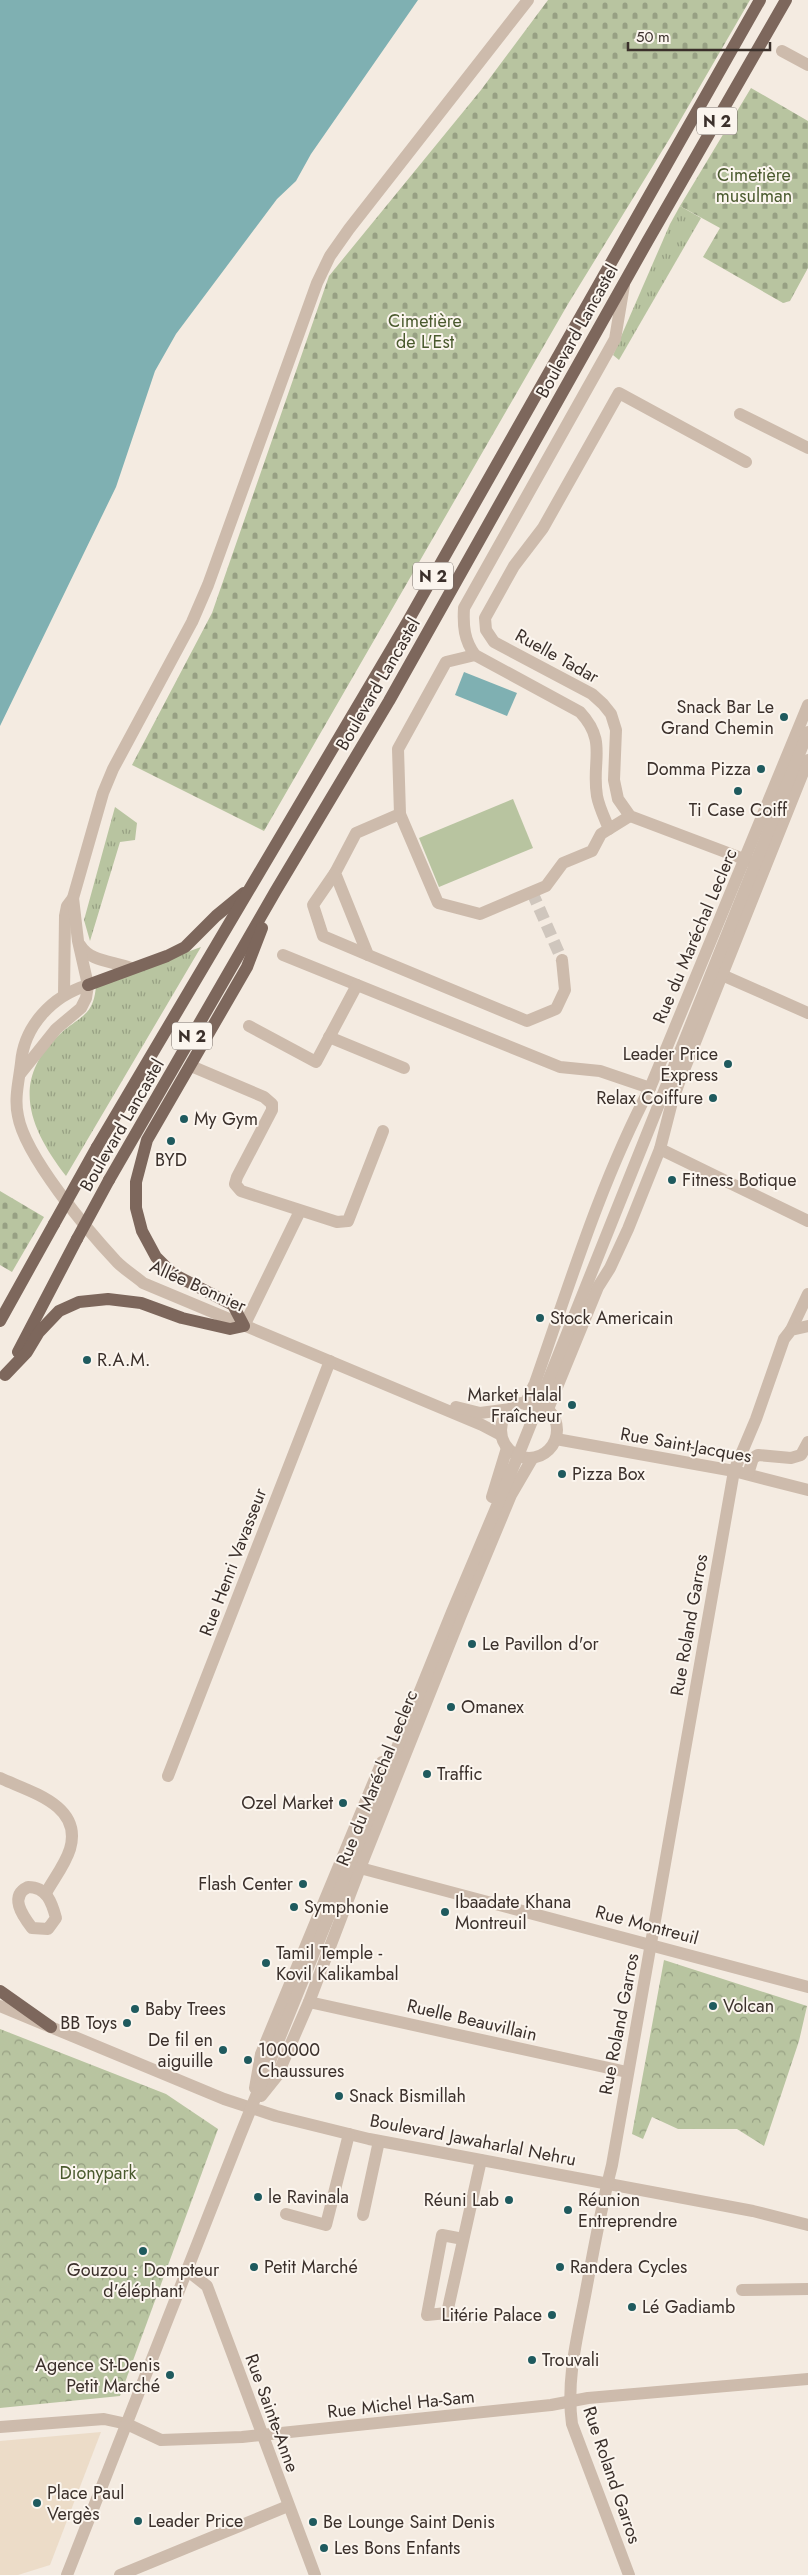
<svg xmlns="http://www.w3.org/2000/svg" width="808" height="2575" viewBox="0 0 808 2575" font-family="Jost,sans-serif">
<style>
.grass{fill:url(#grass-tufts)}
.cemetery{fill:url(#cemetery-stones)}
.park{fill:url(#park-crowns)}
.pitch{fill:#b8c4a0}
.plaza{fill:#ecdcc8}
.water{fill:#7fb0b2}
.lines{fill:none;stroke-linecap:round;stroke-linejoin:round}
.minor-tunnel{stroke:#cfc6bd;stroke-width:12;stroke-dasharray:12 6;stroke-linecap:butt}
.minor{stroke:#cdbbac;stroke-width:12}
.major{stroke:#7d675c;stroke-width:12}
.major-bridge{stroke:#7d675c;stroke-width:12}
.poi-dot{fill:#1f5a5e;stroke:#fbf5ee;stroke-width:2}
.labels{text-anchor:middle;dominant-baseline:central;stroke-width:4;stroke-linejoin:round;paint-order:stroke}
.shield{fill:#fbf5ee;stroke:#756b66;stroke-width:1}
.shield-label{font-size:16px;font-weight:bold;fill:#3b302b}
.park-label{font-size:18px;fill:#4a5a2e;stroke:#fbf5ee}
.street-label{font-size:18px;fill:#3b302b;stroke:#fbf5ee}
.poi-label{font-size:18px;fill:#3b302b;stroke:#fbf5ee;text-anchor:start}
</style>
<defs>
<pattern id="grass-tufts" width="24" height="20" patternUnits="userSpaceOnUse" patternTransform="scale(1.25)"><rect width="24" height="20" fill="#b8c4a0"/><path d="M3 7l-1-3M5 7V3M7 7l1-3M15 17l-1-3M17 17v-4M19 17l1-3" fill="none" stroke="#97a083"/></pattern>
<pattern id="cemetery-stones" width="16" height="16" patternUnits="userSpaceOnUse" patternTransform="scale(1.25)"><rect width="16" height="16" fill="#b8c4a0"/><path d="M2 7V4a2 2 0 0 1 4 0v3zM10 15v-3a2 2 0 0 1 4 0v3z" fill="#97a083"/></pattern>
<pattern id="park-crowns" width="20" height="18" patternUnits="userSpaceOnUse" patternTransform="scale(1.25)"><rect width="20" height="18" fill="#b8c4a0"/><path d="M2 6a3 3 0 1 1 6 0M12 15a3 3 0 1 1 6 0" fill="none" stroke="#97a083"/></pattern>
</defs>
<rect width="100%" height="100%" fill="#f4ebe1"/>
<g class="grass">
<polygon points="680,206 701,218 619,360 613,355 670,224"/>
<polygon points="115,807 137,823 135,840 120,842 90,941 84,920"/>
<path d="M201 947 66 1176C30 1129 9 1081 60 1034 79 1016 94 1017 96 985Z"/>
</g>
<g class="cemetery">
<polygon points="548,0 750,0 670,138 568,304 264,831 132,765 212,613 329,276 481,90"/>
<polygon points="751,88 808,121 808,268 790,301 783,303 703,257 720,228 680,206"/>
<polygon points="0,1191 44,1217 12,1272 0,1265"/>
</g>
<g class="park">
<polygon points="664,1960 807,2006 799,2041 764,2146 737,2129 678,2129 652,2117 643,2139 632,2134"/>
<polygon points="0,2029 166,2094 218,2129 120,2396 0,2408"/>
</g>
<polygon class="pitch" points="513,799 533,848 439,887 419,838"/>
<polygon class="plaza" points="101,2432 50,2565 18,2575 0,2575 0,2441"/>
<g class="water">
<polygon points="0,0 418,0 311,154 296,181 277,199 176,334 155,371 116,487 0,726"/>
<polygon points="464,672 517,693 507,716 455,695"/>
</g>
<g class="lines">
<polyline class="minor-tunnel" points="532,892 562,960"/>
<g class="minor">
<polyline points="782,51 808,65"/>
<polyline points="740,414 808,448"/>
<polyline points="746,462 619,393 543,528 514,566 485,618 486,630 494,642 592,694 603,704 611,714 616,730 614,780 618,799 630,816 765,867"/>
<polyline points="475,655 446,662 398,749 400,814 438,903 480,914 546,886 563,863 592,851 601,834 630,816"/>
<polyline points="400,814 356,833 335,873 368,955 527,1021 556,1009 565,990 562,960"/>
<path d="M609 829C605 819 599 807 597 796 591 761 608 742 580 712L475 655C464 640 463 626 464 608L615 339 624 285"/>
<polyline points="335,873 313,905 323,936 368,955"/>
<path d="M80 945C90 962 113 961 131 968"/>
<polyline points="283,955 560,1067 600,1071 650,1088"/>
<polyline points="722,975 808,1013"/>
<path d="M88 985C52 996 24 1026 21 1063 19 1081 14 1098 18 1116 25 1156 88 1231 117 1262 125 1270 135 1276 143 1283L482 1425 501 1435"/>
<polyline points="64,995 65,916 67,906 73,898 103,793 113,769 192,622 208,585 317,283 330,256 349,229 528,0"/>
<polyline points="249,1026 316,1062 357,985"/>
<polyline points="329,1037 404,1068"/>
<polyline points="191,1066 264,1097 272,1104 272,1110 237,1177 235,1184 241,1191 337,1222 348,1221 383,1131"/>
<polyline points="20,1074 56,1029 81,1008 86,998 88,985 78,941 73,898"/>
<polyline points="660,1149 808,1221"/>
<polyline points="244,1326 300,1211"/>
<polyline points="791,1330 808,1294"/>
<circle cx="529" cy="1430" r="28"/>
<path d="M525 1404 535 1383C570 1283 601 1181 650 1088L808 705"/>
<polyline points="456,1407 480,1413 511,1409"/>
<polyline points="548,1409 598,1287 610,1268 628,1229 660,1149 672,1102 680,1080 808,760"/>
<polyline points="556,1439 734,1471 808,1490"/>
<polyline points="748,1474 753,1458 758,1455 791,1458 801,1455 808,1442"/>
<polyline points="492,1497 507,1448"/>
<polyline points="168,1776 330,1361"/>
<path d="M0 1778C30 1792 83 1805 70 1849 65 1865 53 1880 46 1893"/>
<polyline points="360,1868 808,1987"/>
<path d="M28 1887C47 1887 52 1903 56 1918L48 1929 32 1928C22 1915 9 1896 28 1887Z"/>
<polyline points="309,2002 627,2072"/>
<polyline points="0,2006 224,2099 276,2116 369,2139 753,2211 808,2225"/>
<polyline points="255,2088 261,2054 382,1762"/>
<polyline points="261,2096 277,2076 309,2002 360,1868 461,1615 511,1495 532,1459"/>
<polyline points="286,2214 326,2225 349,2134"/>
<polyline points="363,2215 379,2141"/>
<polyline points="463,2239 442,2235 427,2315 447,2313 481,2160"/>
<polyline points="188,2271 207,2286 315,2575"/>
<polyline points="742,2290 808,2289"/>
<polyline points="0,2427 104,2419 127,2424 161,2440 242,2437 551,2405 588,2398 808,2379"/>
<polyline points="67,2575 239,2138 452,1612 518,1456 808,732"/>
<polyline points="120,2575 288,2506"/>
<path d="M629 2575 572 2424C566 2381 577 2338 585 2296 593 2252 601 2208 612 2165L734 1471 756 1419 784 1339 791 1330 808 1326"/>
</g>
<g class="major">
<polyline points="88,985 167,956 185,947 216,916 244,893"/>
<polyline points="97,1147 408,621 760,0"/>
<polyline points="109,1180 275,892 389,701 647,242 786,0"/>
<polyline points="0,1321 54,1224"/>
<polyline points="18,1352 77,1239"/>
<polyline points="5,1375 27,1352 39,1332 59,1311 79,1302 108,1299 141,1303 182,1318 230,1329 244,1326 233,1305 173,1274 156,1257 142,1231 136,1208 136,1182 147,1140 247,967 262,928"/>
<polyline points="0,1991 51,2027"/>
</g>
<g class="major-bridge">
<polyline points="54,1224 97,1147"/>
<polyline points="77,1239 109,1180"/>
</g>
</g>
<g class="poi-dot">
<circle cx="784" cy="717" r="5"/>
<circle cx="761" cy="769" r="5"/>
<circle cx="738" cy="791" r="5"/>
<circle cx="728" cy="1064" r="5"/>
<circle cx="713" cy="1098" r="5"/>
<circle cx="184" cy="1119" r="5"/>
<circle cx="171" cy="1141" r="5"/>
<circle cx="672" cy="1180" r="5"/>
<circle cx="540" cy="1318" r="5"/>
<circle cx="87" cy="1360" r="5"/>
<circle cx="572" cy="1405" r="5"/>
<circle cx="562" cy="1474" r="5"/>
<circle cx="472" cy="1644" r="5"/>
<circle cx="451" cy="1707" r="5"/>
<circle cx="427" cy="1774" r="5"/>
<circle cx="343" cy="1803" r="5"/>
<circle cx="303" cy="1884" r="5"/>
<circle cx="294" cy="1907" r="5"/>
<circle cx="445" cy="1912" r="5"/>
<circle cx="266" cy="1963" r="5"/>
<circle cx="713" cy="2006" r="5"/>
<circle cx="135" cy="2009" r="5"/>
<circle cx="127" cy="2023" r="5"/>
<circle cx="223" cy="2050" r="5"/>
<circle cx="248" cy="2060" r="5"/>
<circle cx="339" cy="2096" r="5"/>
<circle cx="258" cy="2197" r="5"/>
<circle cx="509" cy="2200" r="5"/>
<circle cx="568" cy="2210" r="5"/>
<circle cx="143" cy="2251" r="5"/>
<circle cx="254" cy="2267" r="5"/>
<circle cx="560" cy="2267" r="5"/>
<circle cx="632" cy="2307" r="5"/>
<circle cx="552" cy="2315" r="5"/>
<circle cx="532" cy="2360" r="5"/>
<circle cx="170" cy="2375" r="5"/>
<circle cx="37" cy="2503" r="5"/>
<circle cx="138" cy="2521" r="5"/>
<circle cx="313" cy="2522" r="5"/>
<circle cx="324" cy="2548" r="5"/>
</g>
<g class="labels">
<g class="shield">
<rect x="697" y="107.5" width="40" height="27" rx="4"/>
<rect x="413" y="562.5" width="40" height="27" rx="4"/>
<rect x="172" y="1022.5" width="40" height="27" rx="4"/>
</g>
<g class="shield-label">
<text x="717" y="121">N 2</text>
<text x="433" y="576">N 2</text>
<text x="192" y="1036">N 2</text>
</g>
<g class="park-label">
<text x="754" y="175">Cimetière<tspan x="754" dy="21">musulman</tspan></text>
<text x="425" y="321">Cimetière<tspan x="425" dy="21">de L'Est</tspan></text>
<text x="98" y="2173">Dionypark</text>
</g>
<g class="street-label">
<text transform="translate(577 331) rotate(-61)">Boulevard Lancastel</text>
<text transform="translate(557 656) rotate(29)">Ruelle Tadar</text>
<text transform="translate(378 684) rotate(-60)">Boulevard Lancastel</text>
<text transform="translate(695 936) rotate(-67)">Rue du Maréchal Leclerc</text>
<text transform="translate(122 1125) rotate(-60)">Boulevard Lancastel</text>
<text transform="translate(198 1286) rotate(24)">Allée Bonnier</text>
<text transform="translate(686 1445) rotate(10)">Rue Saint-Jacques</text>
<text transform="translate(233 1562) rotate(-69)">Rue Henri Vavasseur</text>
<text transform="translate(689 1625) rotate(-80)">Rue Roland Garros</text>
<text transform="translate(377 1778) rotate(-68)">Rue du Maréchal Leclerc</text>
<text transform="translate(647 1925) rotate(15)">Rue Montreuil</text>
<text transform="translate(472 2020) rotate(13)">Ruelle Beauvillain</text>
<text transform="translate(619 2024) rotate(-79)">Rue Roland Garros</text>
<text transform="translate(473 2140) rotate(11)">Boulevard Jawaharlal Nehru</text>
<text transform="translate(401 2404) rotate(-6)">Rue Michel Ha-Sam</text>
<text transform="translate(272 2413) rotate(70)">Rue Sainte-Anne</text>
<text transform="translate(612 2475) rotate(71)">Rue Roland Garros</text>
</g>
<g class="poi-label">
<text x="774" y="707" text-anchor="end">Snack Bar Le<tspan x="774" dy="21">Grand Chemin</tspan></text>
<text x="751" y="769" text-anchor="end">Domma Pizza</text>
<text x="738" y="810" text-anchor="middle">Ti Case Coiff</text>
<text x="718" y="1054" text-anchor="end">Leader Price<tspan x="718" dy="21">Express</tspan></text>
<text x="703" y="1098" text-anchor="end">Relax Coiffure</text>
<text x="194" y="1119">My Gym</text>
<text x="171" y="1160" text-anchor="middle">BYD</text>
<text x="682" y="1180">Fitness Botique</text>
<text x="550" y="1318">Stock Americain</text>
<text x="97" y="1360">R.A.M.</text>
<text x="562" y="1395" text-anchor="end">Market Halal<tspan x="562" dy="21">Fraîcheur</tspan></text>
<text x="572" y="1474">Pizza Box</text>
<text x="482" y="1644">Le Pavillon d'or</text>
<text x="461" y="1707">Omanex</text>
<text x="437" y="1774">Traffic</text>
<text x="333" y="1803" text-anchor="end">Ozel Market</text>
<text x="293" y="1884" text-anchor="end">Flash Center</text>
<text x="455" y="1902">Ibaadate Khana<tspan x="455" dy="21">Montreuil</tspan></text>
<text x="304" y="1907">Symphonie</text>
<text x="276" y="1953">Tamil Temple -<tspan x="276" dy="21">Kovil Kalikambal</tspan></text>
<text x="723" y="2006">Volcan</text>
<text x="145" y="2009">Baby Trees</text>
<text x="117" y="2023" text-anchor="end">BB Toys</text>
<text x="213" y="2040" text-anchor="end">De fil en<tspan x="213" dy="21">aiguille</tspan></text>
<text x="258" y="2050">100000<tspan x="258" dy="21">Chaussures</tspan></text>
<text x="349" y="2096">Snack Bismillah</text>
<text x="268" y="2197">le Ravinala</text>
<text x="499" y="2200" text-anchor="end">Réuni Lab</text>
<text x="578" y="2200">Réunion<tspan x="578" dy="21">Entreprendre</tspan></text>
<text x="264" y="2267">Petit Marché</text>
<text x="570" y="2267">Randera Cycles</text>
<text x="143" y="2270" text-anchor="middle">Gouzou : Dompteur<tspan x="143" dy="21">d'éléphant</tspan></text>
<text x="642" y="2307">Lé Gadiamb</text>
<text x="542" y="2315" text-anchor="end">Litérie Palace</text>
<text x="542" y="2360">Trouvali</text>
<text x="160" y="2365" text-anchor="end">Agence St-Denis<tspan x="160" dy="21">Petit Marché</tspan></text>
<text x="47" y="2493">Place Paul<tspan x="47" dy="21">Vergès</tspan></text>
<text x="148" y="2521">Leader Price</text>
<text x="323" y="2522">Be Lounge Saint Denis</text>
<text x="334" y="2548">Les Bons Enfants</text>
</g>
</g>
<path d="M628 42v8h142v-8" fill="none" stroke="#3b302b" stroke-width="2.5"/>
<text x="636" y="42" font-size="15" fill="#3b302b" stroke="#fbf5ee" stroke-width="4" paint-order="stroke">50 m</text>
</svg>
